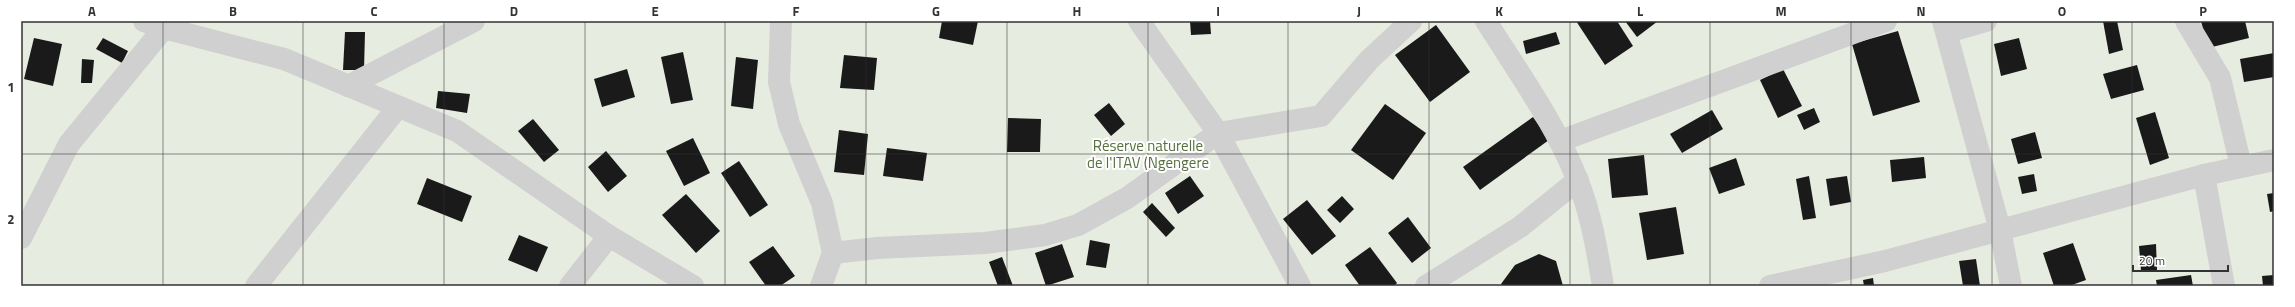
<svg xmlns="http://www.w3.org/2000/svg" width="2295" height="307" viewBox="0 0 2295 307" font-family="'Titillium Web',sans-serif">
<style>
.green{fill:#e6ecdf}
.building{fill:#1a1a1a}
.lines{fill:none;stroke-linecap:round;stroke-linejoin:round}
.minor{stroke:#d0d0d0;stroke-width:22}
.grid{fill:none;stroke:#333;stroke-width:1;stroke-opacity:0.55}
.labels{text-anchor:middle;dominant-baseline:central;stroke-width:4;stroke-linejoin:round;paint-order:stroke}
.park-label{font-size:15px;fill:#56703f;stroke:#fff}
.neatline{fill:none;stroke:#333;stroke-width:1.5}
.grid-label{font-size:13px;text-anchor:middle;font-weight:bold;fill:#333}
</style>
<rect width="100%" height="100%" fill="#fff"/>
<rect class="green" x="21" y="21" width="2253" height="265"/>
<g class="building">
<polygon points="942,21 978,21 973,45 939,38"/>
<polygon points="1190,21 1210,21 1211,34 1191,35"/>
<polygon points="1576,21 1617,21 1633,46 1605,65"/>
<polygon points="1625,21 1658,21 1637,37"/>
<polygon points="2103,21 2117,21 2123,50 2109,54"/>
<polygon points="2201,21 2245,21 2249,38 2208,48"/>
<polygon points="1436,25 1470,72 1430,102 1395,55"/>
<polygon points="1898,31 1920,102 1873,116 1852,44"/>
<polygon points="345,32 365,32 364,70 343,70"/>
<polygon points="1556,32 1560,44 1526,54 1523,41"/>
<polygon points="34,38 62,44 53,86 24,79"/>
<polygon points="103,38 128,51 122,63 96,49"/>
<polygon points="2019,38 2027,69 2001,76 1994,44"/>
<polygon points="683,52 693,100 671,104 661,57"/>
<polygon points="2274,53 2274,77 2244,82 2240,59"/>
<polygon points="844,55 877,58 874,90 840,88"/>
<polygon points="736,57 758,60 753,109 731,106"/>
<polygon points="82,59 94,60 92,83 81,83"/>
<polygon points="2137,65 2144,90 2111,99 2103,74"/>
<polygon points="627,69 635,97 602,107 594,79"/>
<polygon points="1783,69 1802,106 1778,118 1760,80"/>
<polygon points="438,91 470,94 467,113 436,108"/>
<polygon points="1109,103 1125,124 1111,136 1094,115"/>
<polygon points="1385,104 1426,133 1393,180 1351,150"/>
<polygon points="1814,108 1820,122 1804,130 1797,115"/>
<polygon points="1712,110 1723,129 1682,153 1670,134"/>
<polygon points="2155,112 2169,158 2150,165 2136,118"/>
<polygon points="1533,117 1549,140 1480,190 1463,167"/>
<polygon points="1008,118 1041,119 1040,152 1007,152"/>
<polygon points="533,119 559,150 544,162 518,131"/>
<polygon points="839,130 868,134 864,175 834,172"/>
<polygon points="2035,132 2042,158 2018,164 2011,139"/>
<polygon points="693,138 710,173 684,186 666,151"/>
<polygon points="887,148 927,153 923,181 883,176"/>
<polygon points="606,151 627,176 608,192 588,167"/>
<polygon points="1644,155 1648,195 1612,198 1608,159"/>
<polygon points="1924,157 1926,178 1892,182 1890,160"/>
<polygon points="1736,158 1745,185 1719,194 1709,168"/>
<polygon points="739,161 768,205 750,217 721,173"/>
<polygon points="2034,174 2037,191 2022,194 2018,177"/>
<polygon points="1190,176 1204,196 1178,214 1165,193"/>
<polygon points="1809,176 1816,218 1803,220 1796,179"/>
<polygon points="1847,176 1851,202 1830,206 1826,179"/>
<polygon points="427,178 472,196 462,222 417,204"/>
<polygon points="2274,193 2274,211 2270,212 2267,194"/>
<polygon points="686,194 720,231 696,253 662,215"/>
<polygon points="1342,196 1354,209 1340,223 1327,210"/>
<polygon points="1307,200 1336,236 1312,255 1283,219"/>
<polygon points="1152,203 1175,228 1166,237 1143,212"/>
<polygon points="1676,207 1684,254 1647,260 1639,213"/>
<polygon points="1408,217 1431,248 1412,263 1388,233"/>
<polygon points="519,235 548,247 537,272 508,260"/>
<polygon points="1090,240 1110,244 1106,268 1086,265"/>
<polygon points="2073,243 2086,280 2069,286 2054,286 2043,253"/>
<polygon points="1062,244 1074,277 1046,286 1035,253"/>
<polygon points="2156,244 2157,270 2141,271 2139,246"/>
<polygon points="773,246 795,276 780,286 766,286 749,262"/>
<polygon points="1370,247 1397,283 1394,286 1360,286 1345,265"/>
<polygon points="1539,254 1556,261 1563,286 1502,286 1501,284 1515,265"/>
<polygon points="1002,257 1013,286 998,286 989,262"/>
<polygon points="1976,259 1980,286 1963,286 1959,261"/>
<polygon points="2191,275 2193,286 2157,286 2156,280"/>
<polygon points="2274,275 2274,286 2263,286 2262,276"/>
<polygon points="1873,278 1874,286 1864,286 1863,280"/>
</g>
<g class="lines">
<g class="minor">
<polyline points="144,21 164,28 284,59 457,131 609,236 693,286"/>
<polyline points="781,21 779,82 789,124 822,203 833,253"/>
<polyline points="1139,21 1218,133 1300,286"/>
<path d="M1486 21C1518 72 1555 123 1577 179 1591 213 1597 250 1603 286"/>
<polyline points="1943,21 2000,230 2011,286"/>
<polyline points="2186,21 2220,78 2241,166"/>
<polyline points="1948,32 1986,21"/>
<polyline points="348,86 474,21"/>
<polyline points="1560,141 1886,21"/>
<polyline points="2204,175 2224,286"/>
<polyline points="21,238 69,144 164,28"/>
<polyline points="256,286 398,107"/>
<polyline points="570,286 609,236"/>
<polyline points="821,286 833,253 877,248 985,243 1045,235 1078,225 1127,198 1218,133 1321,116 1369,60 1411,21"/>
<polyline points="1426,286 1520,227 1578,180"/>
<polyline points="1770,286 1885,261 2204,175 2274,160"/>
</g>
</g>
<path class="grid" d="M163 21V286M303 21V286M444 21V286M585 21V286M725 21V286M866 21V286M1007 21V286M1148 21V286M1288 21V286M1429 21V286M1570 21V286M1710 21V286M1851 21V286M1992 21V286M2132 21V286M21 154H2274"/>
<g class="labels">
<g class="park-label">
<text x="1148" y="145">Réserve naturelle<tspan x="1148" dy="17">de l'ITAV (Ngengere</tspan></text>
</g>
</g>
<rect width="2295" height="307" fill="none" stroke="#ffffff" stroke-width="44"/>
<path d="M2133 265v6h95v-6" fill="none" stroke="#333333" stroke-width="2"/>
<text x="2139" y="265" font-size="12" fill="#333333" stroke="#ffffff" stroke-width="3" paint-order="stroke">20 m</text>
<rect x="22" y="22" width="2251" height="263" class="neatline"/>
<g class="grid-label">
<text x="92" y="16">A</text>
<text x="233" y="16">B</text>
<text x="374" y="16">C</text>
<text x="514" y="16">D</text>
<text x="655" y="16">E</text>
<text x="796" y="16">F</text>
<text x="936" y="16">G</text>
<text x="1077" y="16">H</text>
<text x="1218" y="16">I</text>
<text x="1359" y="16">J</text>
<text x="1499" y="16">K</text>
<text x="1640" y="16">L</text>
<text x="1781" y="16">M</text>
<text x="1921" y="16">N</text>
<text x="2062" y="16">O</text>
<text x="2203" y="16">P</text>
<text x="11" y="92">1</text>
<text x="11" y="224">2</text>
</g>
</svg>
